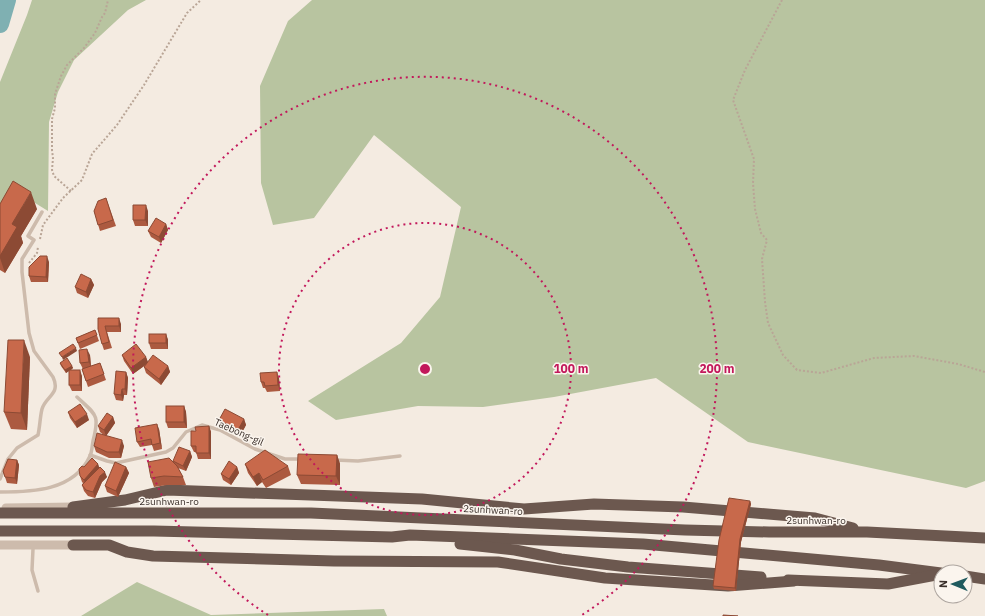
<svg xmlns="http://www.w3.org/2000/svg" width="985" height="616" viewBox="0 0 985 616" font-family="'IBM Plex Sans',sans-serif">
<style>
.green{fill:#b8c4a0}
.lines{fill:none;stroke-linecap:round;stroke-linejoin:round}
.river{stroke:#7fb0b2;stroke-width:18}
.path{stroke:#b9a596;stroke-width:2;stroke-dasharray:2 2;stroke-linecap:butt}
.service{stroke:#cdbbac;stroke-width:3.5}
.tertiary{stroke:#cdbbac;stroke-width:9}
.trunk{stroke:#6c584f;stroke-width:11}
.wall{fill:#ac5a40}
.shaded-wall{fill:#8c4a34}
.building{fill:#c8694b;stroke:#8c4a34}
.ring{fill:none;stroke:#c2185b;stroke-width:2;stroke-dasharray:2 4}
.labels{text-anchor:middle;dominant-baseline:central;stroke-width:3;stroke-linejoin:round;paint-order:stroke}
.street-label{font-size:10px;fill:#3b302b;stroke:#fbf5ee}
.centre{fill:#c2185b;stroke:#fbf5ee;stroke-width:2}
.ring-label{font-size:12px;text-anchor:middle;font-weight:bold;fill:#c2185b;stroke:#fbf5ee;stroke-width:3;stroke-linejoin:round;paint-order:stroke}
</style>
<rect width="100%" height="100%" fill="#f4ebe1"/>
<g class="green">
<polygon points="32,0 146,0 128,10 74,60 58,92 49,122 48,211 19,193 0,228 0,82 27,15"/>
<polygon points="312,0 985,0 985,481 966,488 748,442 656,378 554,397 483,407 418,406 336,420 308,401 401,343 440,297 461,207 374,135 314,218 273,225 261,183 260,86 288,21"/>
<polygon points="137,582 211,615 384,609 387,616 81,616"/>
</g>
<g class="lines">
<polyline class="river" points="0,24 7,0"/>
<g class="path">
<polyline points="782,0 745,70 733,100 754,159 753,183 755,209 761,233 767,240 762,259 765,302 768,323 783,355 797,370 821,373 874,358 914,356 958,364 985,372"/>
<polyline points="71,191 54,176 52,170 53,158 52,150 52,119 55,108 55,94 61,76 67,65 84,48 95,33 102,17 105,13 108,0"/>
<polyline points="40,239 43,225 63,198 82,180 92,154 117,125 144,85 187,13 201,0"/>
<polyline points="29,263 37,253 38,247"/>
</g>
<g class="service">
<polyline points="90,455 107,461 116,463 166,452 173,448 186,432 202,425 220,430 255,449 285,459 301,459"/>
<polyline points="335,460 358,461 400,456"/>
<path d="M0 479 8 459 17 448 38 435C40 426 40 417 42 409 46 396 61 394 53 377L34 351 29 333 22 272V259L34 240 28 236 42 212"/>
<path d="M0 492C32 492 74 491 90 456 92 452 92 446 93 441 100 414 96 415 77 397"/>
<polyline points="33,549 32,570 38,591"/>
</g>
<g class="tertiary">
<polyline points="6,508 73,507"/>
<polyline points="0,545 73,545"/>
</g>
<g class="trunk">
<polyline points="73,507 125,500 167,490 422,499 524,509 594,504 683,507 815,518 853,528"/>
<polyline points="0,513 311,513 685,530 769,532 867,532 985,538"/>
<polyline points="0,531 154,531 392,537 410,535 643,544 879,565 941,573"/>
<polyline points="460,544 515,550 561,559 628,567 761,577"/>
<polyline points="73,545 109,545 127,552 153,556 334,561 498,562 605,578 728,586 794,581"/>
<polyline points="965,576 985,579"/>
<polyline points="788,580 888,584 936,575"/>
</g>
</g>
<g class="wall">
<polygon points="106,198 116,226 100,231 94,211"/>
<polygon points="0,204 37,209 21,236 23,243 5,273 0,270"/>
<polygon points="148,211 148,226 135,226 133,220"/>
<polygon points="166,224 168,230 161,243 151,237 148,231"/>
<polygon points="49,262 48,282 31,282 29,276"/>
<polygon points="91,279 94,285 88,298 77,293 75,287"/>
<polygon points="98,318 121,324 121,332 107,332 112,348 104,350 102,344"/>
<polygon points="95,330 99,341 80,349 76,338"/>
<polygon points="166,334 168,340 168,349 151,349 149,343"/>
<polygon points="90,355 91,366 100,363 106,380 88,387 82,369 83,369 80,363"/>
<polygon points="122,355 146,357 148,362 168,366 170,372 161,385 146,373 144,367 147,364 133,374 124,361"/>
<polygon points="30,357 27,430 11,429 4,412"/>
<polygon points="60,363 72,366 73,368 71,370 82,376 82,391 72,391 69,385 69,371 66,373 61,366"/>
<polygon points="126,372 128,378 127,395 124,395 123,401 116,400 114,394"/>
<polygon points="279,378 280,391 267,392 265,388 263,388 261,382"/>
<polygon points="184,406 186,412 187,428 168,428 166,422"/>
<polygon points="68,412 89,420 77,428 70,418"/>
<polygon points="113,417 115,423 106,436 124,446 121,458 109,458 96,452 94,446 105,436 100,432 98,426"/>
<polygon points="244,419 246,425 240,436 221,426 219,420"/>
<polygon points="209,426 211,432 211,459 198,459 196,452 194,452 191,446 196,431"/>
<polygon points="159,429 162,449 154,451 152,445 140,447 137,442"/>
<polygon points="190,451 192,457 186,471 178,468 183,477 186,485 167,485 154,487 151,478 173,462 173,461"/>
<polygon points="337,455 340,464 340,485 301,484 297,475"/>
<polygon points="17,460 19,465 17,484 7,483 3,471"/>
<polygon points="98,464 99,468 107,477 102,482 95,498 88,496 84,491 82,485 83,483 82,482 80,476"/>
<polygon points="245,464 288,466 291,475 266,488 262,482 257,486 248,473"/>
<polygon points="126,467 129,473 118,497 107,492 105,486"/>
<polygon points="237,467 239,473 231,485 223,480 221,474"/>
<polygon points="750,501 751,504 741,542 736,591 714,589 713,586"/>
</g>
<g class="shaded-wall">
<polygon points="31,192 37,209 21,236 23,243 5,273 0,258 0,256 12,224"/>
<polygon points="146,205 148,211 148,226 145,220"/>
<polygon points="166,224 168,230 161,243 159,237"/>
<polygon points="47,256 49,262 48,282 46,277"/>
<polygon points="91,279 94,285 88,298 86,292"/>
<polygon points="119,318 121,324 121,332 119,326"/>
<polygon points="166,334 168,340 168,349 166,343"/>
<polygon points="24,340 30,357 27,430 21,413"/>
<polygon points="76,348 77,351 63,360 62,357"/>
<polygon points="87,349 90,355 91,368 89,362"/>
<polygon points="146,357 148,363 133,374 131,368"/>
<polygon points="72,366 73,368 66,373 65,370"/>
<polygon points="168,366 170,372 161,385 159,379"/>
<polygon points="80,370 82,376 82,391 80,385"/>
<polygon points="126,372 128,378 127,395 125,389"/>
<polygon points="277,372 279,378 280,391 278,385"/>
<polygon points="122,389 124,395 123,401 121,395"/>
<polygon points="184,406 186,412 187,428 184,422"/>
<polygon points="87,414 89,420 77,428 75,422"/>
<polygon points="113,417 115,423 106,436 104,430"/>
<polygon points="244,419 246,425 240,436 238,430"/>
<polygon points="157,424 159,429 162,449 160,443"/>
<polygon points="209,426 211,432 211,459 209,453"/>
<polygon points="122,440 124,446 121,458 119,452"/>
<polygon points="190,451 192,457 186,471 183,466"/>
<polygon points="337,455 340,464 340,485 336,476"/>
<polygon points="17,460 19,465 17,484 15,478"/>
<polygon points="98,464 100,470 86,486 84,480"/>
<polygon points="126,467 129,473 118,497 116,491"/>
<polygon points="237,467 239,473 231,485 229,479"/>
<polygon points="105,472 107,477 102,482 95,498 93,492 100,476"/>
<polygon points="259,473 262,482 257,486 253,477"/>
<polygon points="750,501 751,504 741,542 736,591 735,588 740,539"/>
</g>
<g class="building">
<polygon points="13,181 31,192 12,224 17,227 0,256 0,204"/>
<polygon points="106,198 113,220 98,225 94,211 98,201"/>
<polygon points="133,205 146,205 145,220 133,220"/>
<polygon points="156,218 166,224 159,237 148,231"/>
<polygon points="40,256 47,256 46,277 29,276 29,267"/>
<polygon points="81,274 91,279 86,292 75,287"/>
<polygon points="98,318 119,318 119,326 105,326 109,342 102,344 98,329"/>
<polygon points="95,330 97,335 78,343 76,338"/>
<rect x="149" y="334" width="17" height="9"/>
<polygon points="8,340 24,340 21,413 4,412"/>
<polygon points="73,344 76,348 62,357 59,353"/>
<polygon points="136,344 146,357 131,368 122,355"/>
<polygon points="87,349 89,362 80,363 79,350"/>
<polygon points="153,355 168,366 159,379 144,367"/>
<polygon points="67,358 72,366 65,370 60,363"/>
<polygon points="100,363 104,374 86,381 82,369"/>
<rect x="69" y="370" width="11" height="15"/>
<polygon points="116,371 126,372 125,389 122,389 121,395 114,394"/>
<polygon points="277,372 278,385 265,386 264,382 261,382 260,373"/>
<polygon points="80,404 87,414 75,422 68,412"/>
<rect x="166" y="406" width="18" height="16"/>
<polygon points="225,409 244,419 238,430 219,420"/>
<polygon points="107,413 113,417 104,430 98,426"/>
<polygon points="157,424 160,443 152,445 151,439 137,442 135,428"/>
<polygon points="209,426 209,453 196,453 196,446 191,446 191,431 196,431 195,427"/>
<polygon points="97,433 122,440 119,452 107,452 94,446"/>
<polygon points="179,447 190,451 183,466 173,461"/>
<polygon points="265,450 288,466 263,480 259,473 253,477 245,464"/>
<polygon points="298,454 337,455 336,476 297,475"/>
<polygon points="92,458 98,464 84,480 80,476 79,469 82,466 84,467"/>
<polygon points="169,458 177,466 183,477 164,476 151,478 148,462"/>
<polygon points="8,459 17,460 15,478 5,477 3,471"/>
<polygon points="229,461 237,467 229,479 221,474"/>
<polygon points="115,462 126,467 116,491 105,486"/>
<polygon points="100,467 105,472 100,476 93,492 86,490 82,485"/>
<polygon points="729,498 750,501 740,539 735,588 713,586 719,540"/>
<polygon points="723,615 738,616 723,616"/>
</g>
<g class="ring">
<circle cx="425" cy="369" r="146"/>
<path d="M268 615A292 292 0 1 1 582 615"/>
</g>
<g class="labels">
<g class="street-label">
<text transform="translate(239 432) rotate(24)">Taebong-gil</text>
<text x="169" y="501">2sunhwan-ro</text>
<text transform="translate(493 510) rotate(3)">2sunhwan-ro</text>
<text x="816" y="520">2sunhwan-ro</text>
</g>
</g>
<circle cx="425" cy="369" r="6" class="centre"/>
<g class="ring-label">
<text x="571" y="373">100 m</text>
<text x="717" y="373">200 m</text>
</g>
<g transform="translate(953 584) rotate(271)"><circle r="19" fill="#fbf5ee" stroke="#aea6a0"/>
<path d="M0-3L7 15L0 10L-7 15Z" fill="#1f5a5e"/>
<text y="-6" font-size="11" font-weight="bold" text-anchor="middle" fill="#3b302b">N</text>
</g>
</svg>
